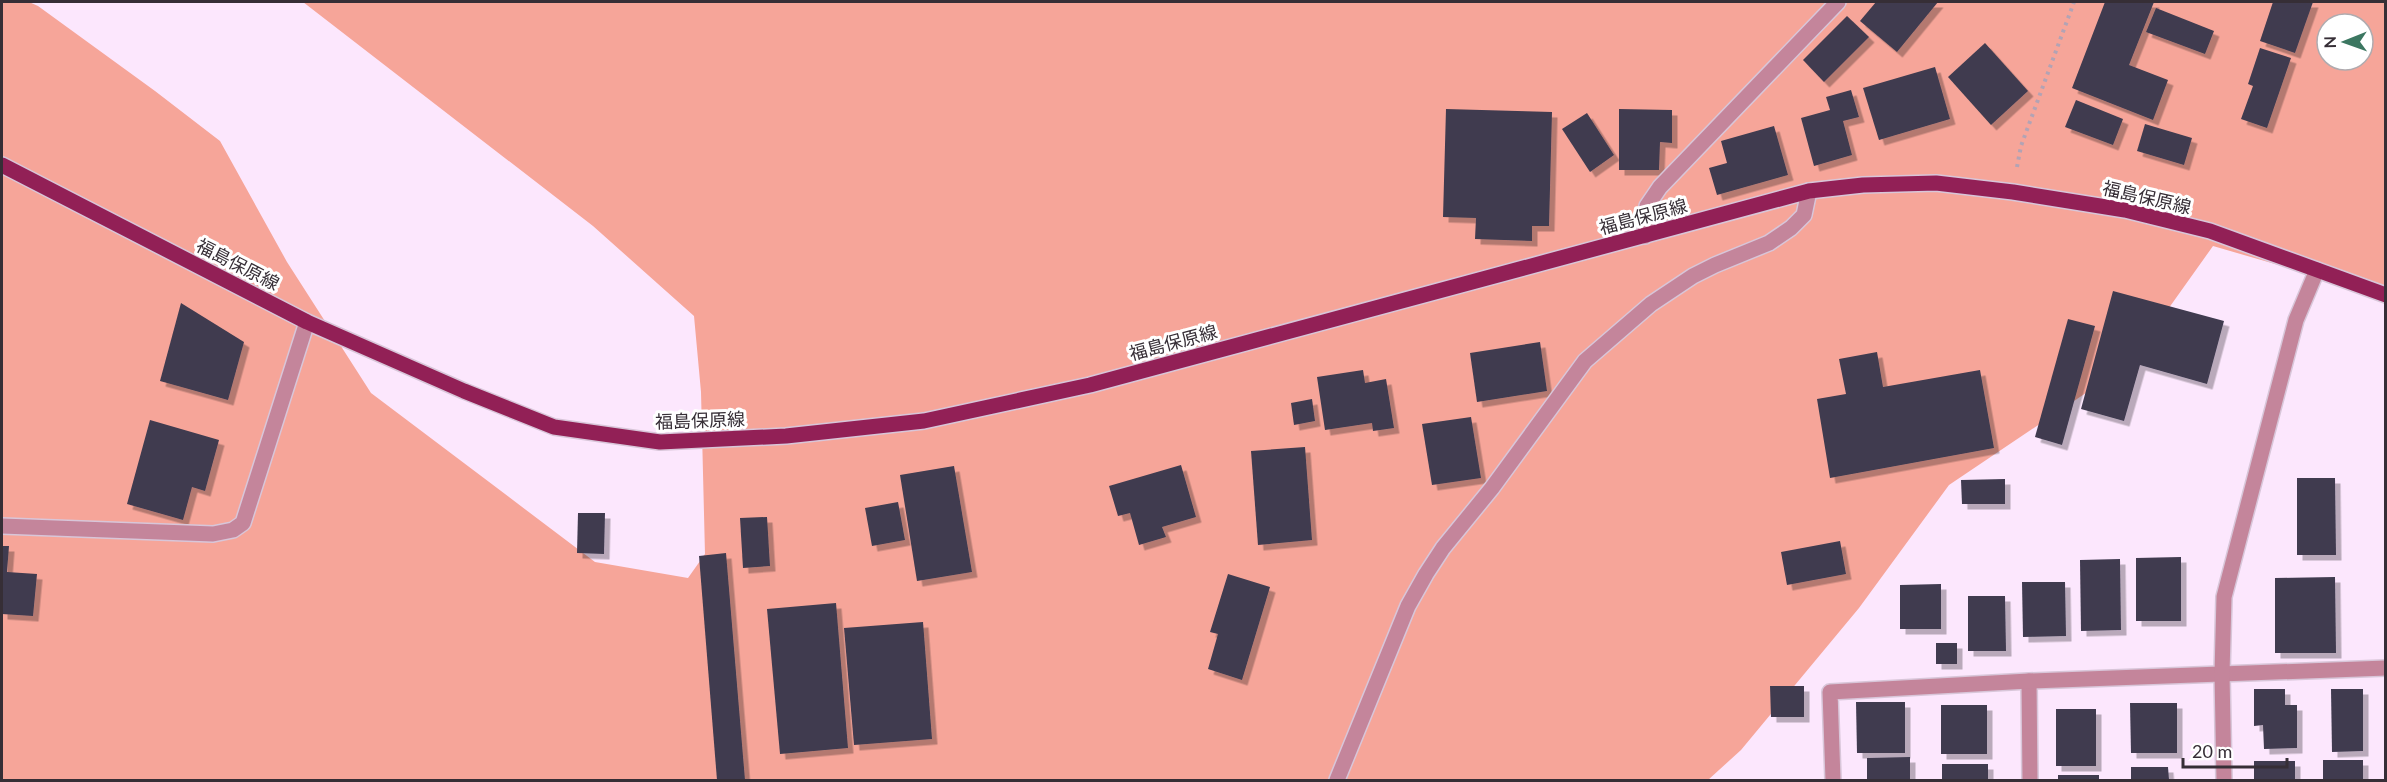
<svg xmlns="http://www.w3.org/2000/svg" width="2387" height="782" viewBox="0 0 2387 782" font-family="Lato,'Noto Sans JP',sans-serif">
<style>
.forest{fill:#f6a599;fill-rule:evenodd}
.building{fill:#3f3b4f;filter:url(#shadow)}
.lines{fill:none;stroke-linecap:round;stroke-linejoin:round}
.minor-casing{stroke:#d8c6d9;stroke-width:18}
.major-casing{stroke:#d8c6d9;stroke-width:18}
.path{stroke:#b3a3b4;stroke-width:4;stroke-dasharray:3 4.5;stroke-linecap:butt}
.minor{stroke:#c4859b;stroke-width:15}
.major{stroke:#922056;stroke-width:15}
.labels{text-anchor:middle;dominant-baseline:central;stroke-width:6;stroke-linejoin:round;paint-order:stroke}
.street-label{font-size:18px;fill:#362e36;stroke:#fff}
</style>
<defs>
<filter id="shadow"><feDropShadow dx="5.5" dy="5.5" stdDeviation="0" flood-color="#0004"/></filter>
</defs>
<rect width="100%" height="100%" fill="#fce7fd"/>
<path class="forest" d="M2 2H29L38 6 155 91 220 141 287 262 371 393 595 562 688 578 705 554 701 392 694 316 593 226 303 2H2385V296L2213 246 2129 364 1949 485 1859 608 1741 750 1708 780H2ZM2327 24H2363V60H2327Z"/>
<g class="building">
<polygon points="1876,2 1938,2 1897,52 1860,21"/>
<polygon points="2105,2 2154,2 2129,65 2168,80 2153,120 2072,88"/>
<polygon points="2273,2 2313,2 2295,53 2260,41"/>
<polygon points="2156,8 2214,31 2205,54 2146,32"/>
<polygon points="1847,16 1869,37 1824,82 1803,60"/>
<polygon points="1985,43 2028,91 1991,125 1948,77"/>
<polygon points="2260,48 2291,58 2267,128 2241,119 2253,86 2248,84"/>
<polygon points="1935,67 1950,119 1879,140 1863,88"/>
<polygon points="1851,90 1859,117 1843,121 1852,155 1814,166 1801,118 1830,110 1826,97"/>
<polygon points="2076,100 2123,119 2113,145 2065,127"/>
<polygon points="1446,109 1552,112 1549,226 1532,226 1532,241 1475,239 1476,218 1443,217"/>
<polygon points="1619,109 1672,110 1672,143 1660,142 1659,170 1619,170"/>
<polygon points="1587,113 1614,155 1590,172 1562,129"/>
<polygon points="2145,124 2192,138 2184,165 2137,151"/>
<polygon points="1774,126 1788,175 1717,195 1709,168 1727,163 1721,141"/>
<polygon points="2113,291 2224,321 2207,384 2140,365 2124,421 2081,409"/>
<polygon points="181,303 244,342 228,400 160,381"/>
<polygon points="2068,319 2095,326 2062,445 2035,437"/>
<polygon points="1540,342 1547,391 1477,402 1470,353"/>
<polygon points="1877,352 1883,387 1980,370 1994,448 1830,478 1817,399 1846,394 1839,359"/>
<polygon points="1363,370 1365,383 1386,379 1394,428 1373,431 1372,423 1325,430 1317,377"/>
<polygon points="1312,399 1315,421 1294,425 1291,403"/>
<polygon points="1471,417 1481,478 1432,485 1422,424"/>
<polygon points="150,420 219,440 205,491 192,487 183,520 127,504"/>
<polygon points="1305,447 1312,540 1258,545 1251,451"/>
<polygon points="1181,465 1196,517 1162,527 1166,537 1139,545 1130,513 1118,516 1109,486"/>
<polygon points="954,466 972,572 917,581 900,475"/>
<polygon points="2297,478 2335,478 2336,555 2297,555"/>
<polygon points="2005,479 2005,504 1962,504 1961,480"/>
<polygon points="898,502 905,540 872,546 865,508"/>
<polygon points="578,513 605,513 604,554 577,553"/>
<polygon points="767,517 770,566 743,568 740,518"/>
<polygon points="1840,541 1846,574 1787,585 1781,552"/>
<polygon points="2,546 9,546 7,572 37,574 33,616 2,614"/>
<polygon points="726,553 745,780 717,780 699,556"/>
<polygon points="2181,557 2181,621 2136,621 2136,558"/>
<polygon points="2120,559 2121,630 2081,631 2080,560"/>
<polygon points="1228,574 1270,587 1242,680 1208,669 1218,634 1210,632"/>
<polygon points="2335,577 2336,653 2275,653 2275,578"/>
<polygon points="2022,582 2065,582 2066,636 2023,637"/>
<polygon points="1941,584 1941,629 1900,629 1900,585"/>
<polygon points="1968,596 2005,596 2006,651 1968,651"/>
<polygon points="836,603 848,748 780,754 767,609"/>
<polygon points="923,622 932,739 854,745 844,628"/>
<rect x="1936" y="643" width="21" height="21"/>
<polygon points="1770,686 1804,686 1804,717 1771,717"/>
<polygon points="2254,689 2285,689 2285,705 2297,705 2297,748 2264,749 2263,725 2254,726"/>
<polygon points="2331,689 2363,689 2363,751 2332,752"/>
<polygon points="1856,702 1905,702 1905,753 1857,753"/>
<polygon points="2130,703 2177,703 2177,753 2131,753"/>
<rect x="1941" y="705" width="46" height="49"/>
<rect x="2056" y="709" width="40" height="57"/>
<polygon points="1910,757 1910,780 1867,780 1867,758"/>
<rect x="2323" y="760" width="40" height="20"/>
<rect x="2254" y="761" width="41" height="19"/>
<rect x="1942" y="764" width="46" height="16"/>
<polygon points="2131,767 2168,767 2169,780 2131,780"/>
<rect x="2058" y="775" width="41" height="5"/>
</g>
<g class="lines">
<defs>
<g id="minor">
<polyline points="1645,236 1647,206 1660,187 1838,2"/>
<polyline points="2,526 213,534 233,530 243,523 307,322"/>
<polyline points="2029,681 2030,780"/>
<polyline points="1337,780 1408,606 1426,574 1443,548 1492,488 1585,361 1651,304 1693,276 1715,265 1769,243 1791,228 1804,215 1809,191"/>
<polyline points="1833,780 1830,692 2029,681 2386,668"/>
<polyline points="2224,780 2222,674 2224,597 2296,320 2317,270"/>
</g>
<polyline id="major" points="2,165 307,322 464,391 554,427 660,442 786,436 924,421 1090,385 1809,191 1863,185 1936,183 2013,192 2125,210 2210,231 2386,295"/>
</defs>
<use href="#minor" class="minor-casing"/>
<use href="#major" class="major-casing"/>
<polyline class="path" points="2017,167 2021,146 2074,2"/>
<use href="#minor" class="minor"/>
<use href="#major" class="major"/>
</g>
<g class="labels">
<g class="street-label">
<text transform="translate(2147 197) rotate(13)">福島保原線</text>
<text transform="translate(1643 216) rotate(-15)">福島保原線</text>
<text transform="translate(238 264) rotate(27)">福島保原線</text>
<text transform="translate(1173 342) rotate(-15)">福島保原線</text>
<text transform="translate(700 420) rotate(-2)">福島保原線</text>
</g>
</g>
<rect width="2387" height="782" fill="none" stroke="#362e36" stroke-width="6"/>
<g transform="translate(2345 42) rotate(269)"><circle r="28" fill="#ffffff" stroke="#afabaf" stroke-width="1.5"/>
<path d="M0-4.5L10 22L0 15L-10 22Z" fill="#3c7761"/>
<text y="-9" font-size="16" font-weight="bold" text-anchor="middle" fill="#362e36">N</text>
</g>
<path d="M2183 758v9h104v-9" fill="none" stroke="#362e36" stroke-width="3"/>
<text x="2192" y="758" font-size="18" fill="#362e36" stroke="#ffffff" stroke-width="4.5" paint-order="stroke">20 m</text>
</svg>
